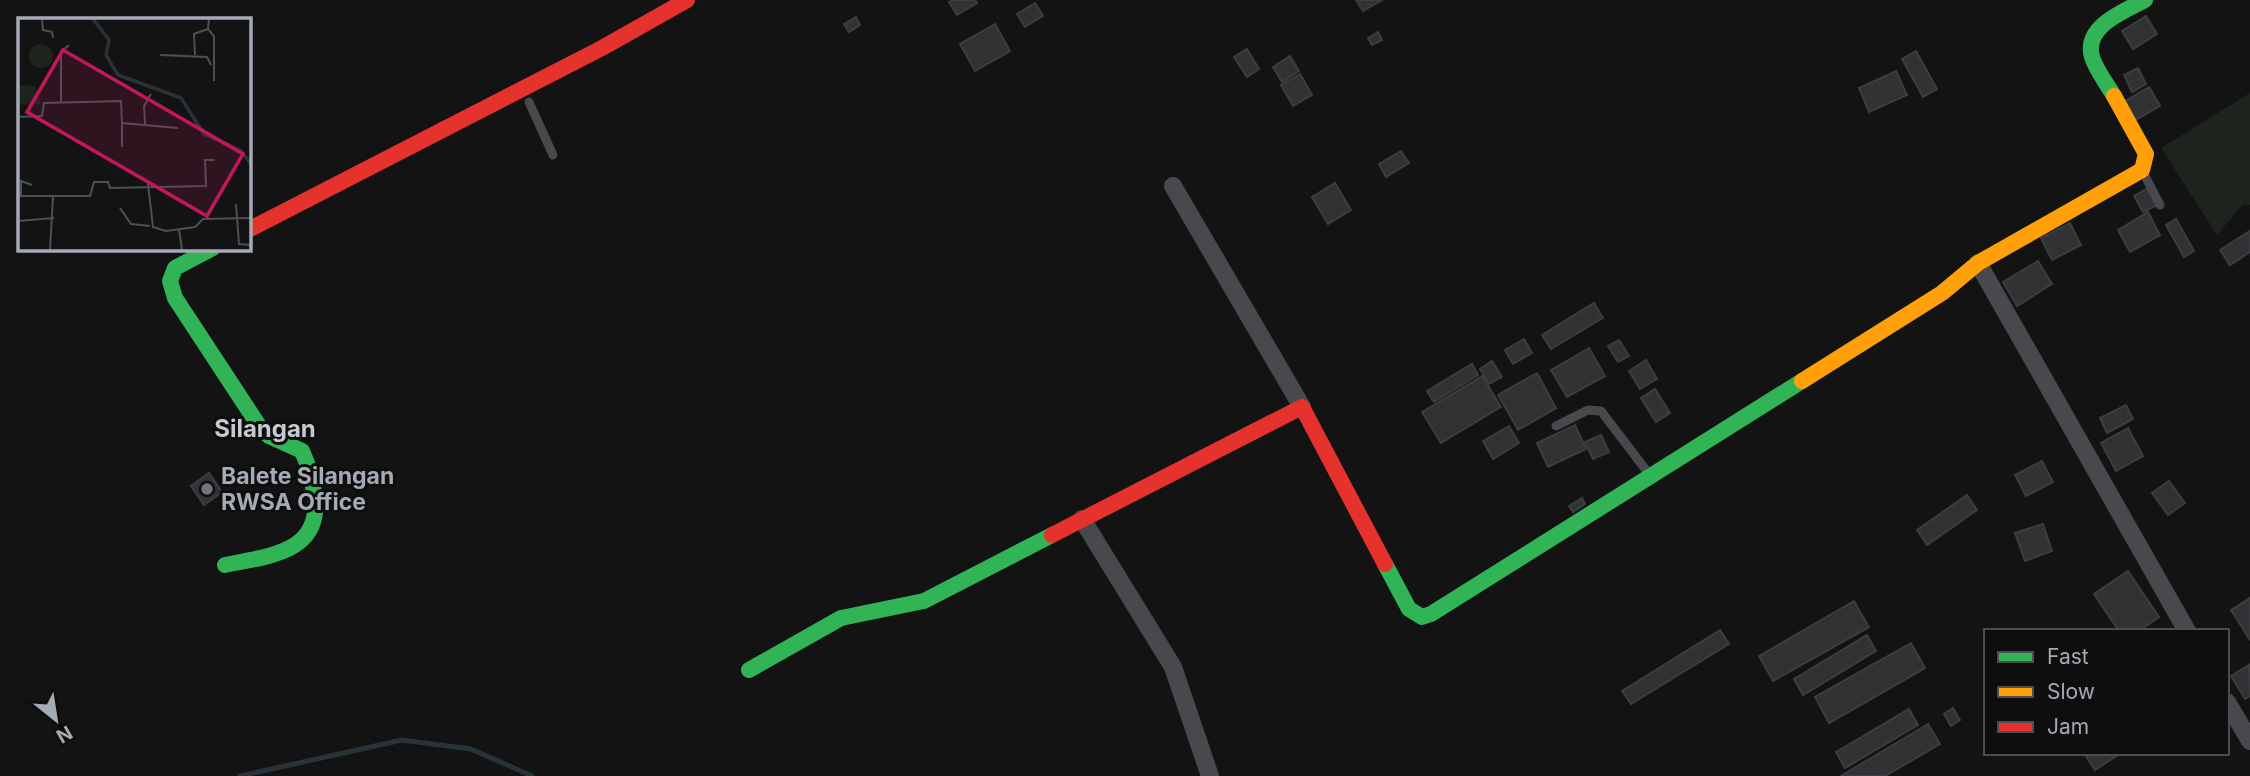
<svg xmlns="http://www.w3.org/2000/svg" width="2250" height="776" viewBox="0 0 2250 776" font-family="Inter,sans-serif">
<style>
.green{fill:#1d241e}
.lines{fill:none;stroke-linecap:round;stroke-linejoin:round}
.stream{stroke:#293237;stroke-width:5}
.building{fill:#323234;stroke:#3c3d40;stroke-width:2}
.lane{stroke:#48494c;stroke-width:9}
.street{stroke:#48494c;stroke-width:18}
.fast{stroke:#30b455;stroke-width:16}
.slow{stroke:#ff9f0a;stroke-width:16}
.jam{stroke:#e5322d;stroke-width:16}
.poi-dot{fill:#71767d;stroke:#0e0e0f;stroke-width:2.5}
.labels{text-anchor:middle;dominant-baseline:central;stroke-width:6;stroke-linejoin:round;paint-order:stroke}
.poi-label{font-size:23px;font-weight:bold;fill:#a4abb5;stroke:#0e0e0f;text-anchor:start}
.neighbourhood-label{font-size:24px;font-weight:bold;fill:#c5cad1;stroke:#0e0e0f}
.inset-river{fill:none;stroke:#293237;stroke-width:3.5}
.inset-road{fill:none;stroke:#4d5054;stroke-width:2}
.view{fill:#c2185b;fill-opacity:0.15;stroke:#c2185b;stroke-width:3.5}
.inset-edge{fill:none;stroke:#a4abb5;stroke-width:3.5}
</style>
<rect width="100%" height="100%" fill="#131314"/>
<polygon class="green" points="2250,93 2250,205 2243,204 2217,235 2161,148"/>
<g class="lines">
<polyline class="stream" points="240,776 402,740 471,749 532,776"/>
</g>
<g class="building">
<polygon points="953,0 975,0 977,3 957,15 949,2"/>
<polygon points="1356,0 1382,0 1363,11"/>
<polygon points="1035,3 1043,16 1025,27 1017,14"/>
<polygon points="2146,16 2157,34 2133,49 2122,31"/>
<polygon points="856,17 860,25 849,32 844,24"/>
<polygon points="995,24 1010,51 975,71 960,44"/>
<polygon points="1378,32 1382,40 1372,45 1368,38"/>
<polygon points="1247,49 1259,69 1247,77 1234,57"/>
<polygon points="1916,51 1937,89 1923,97 1902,59"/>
<polygon points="1290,56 1299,71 1282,82 1273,67"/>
<polygon points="2138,68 2146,84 2132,92 2124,75"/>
<polygon points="1896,71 1907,95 1869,112 1859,88"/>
<polygon points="1300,74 1312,95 1293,106 1281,85"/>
<polygon points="2149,87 2160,106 2136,120 2125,101"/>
<polygon points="1401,151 1409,163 1386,177 1379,164"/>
<polygon points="1335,183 1351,210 1328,224 1312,197"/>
<polygon points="2148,188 2157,205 2143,212 2134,196"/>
<polygon points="2148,212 2160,235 2130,252 2118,230"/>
<polygon points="2176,219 2194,251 2184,257 2166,225"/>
<polygon points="2070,223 2081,245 2052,260 2041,238"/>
<polygon points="2250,231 2250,252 2230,265 2220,250"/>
<polygon points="2038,261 2052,284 2017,306 2003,282"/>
<polygon points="1594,303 1603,318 1551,349 1542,335"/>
<polygon points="1524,339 1532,353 1513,364 1505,350"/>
<polygon points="1619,340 1629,356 1618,362 1608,346"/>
<polygon points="1589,348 1605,376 1567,397 1551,370"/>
<polygon points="1646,360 1657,379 1640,389 1629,371"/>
<polygon points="1492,361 1502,377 1489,384 1480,369"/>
<polygon points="1472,364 1478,375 1434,402 1427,391"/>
<polygon points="1537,373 1556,408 1518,430 1498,395"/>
<polygon points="1482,376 1501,407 1441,443 1422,412"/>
<polygon points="1655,389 1670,413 1656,422 1641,398"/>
<polygon points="2126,405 2133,419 2107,433 2100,418"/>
<polygon points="1575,425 1586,449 1548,467 1537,443"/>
<polygon points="1509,426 1519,443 1493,459 1483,441"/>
<polygon points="2128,428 2143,456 2116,471 2101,443"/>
<polygon points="1601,435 1609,452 1593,459 1585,442"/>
<polygon points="2042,461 2053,482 2026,496 2015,475"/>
<polygon points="209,473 222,492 204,505 191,486"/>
<polygon points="2169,481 2185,503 2168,515 2152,493"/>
<polygon points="1967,495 1977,510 1927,545 1917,530"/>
<polygon points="1582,498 1585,504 1573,512 1569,506"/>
<polygon points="2043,524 2052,551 2025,561 2015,533"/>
<polygon points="2128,571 2159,617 2139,631 2119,631 2094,594"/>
<polygon points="2250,598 2250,640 2231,610"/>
<polygon points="1854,601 1869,627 1773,681 1759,656"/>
<polygon points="1720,630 1729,644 1631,704 1622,691"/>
<polygon points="1867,635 1876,651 1803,695 1794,679"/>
<polygon points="1911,643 1925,668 1829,723 1815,697"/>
<polygon points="2249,665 2250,696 2245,699 2231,676"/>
<polygon points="1953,708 1960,720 1951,726 1944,714"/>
<polygon points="1909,709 1918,725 1845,768 1836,752"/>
<polygon points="1928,724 1940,744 1885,776 1841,776"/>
<polygon points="2084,753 2121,753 2095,770"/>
</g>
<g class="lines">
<g class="lane">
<polyline points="529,102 553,155"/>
<polyline points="2143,172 2160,205"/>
<polyline points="1556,426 1588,410 1601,411 1649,474"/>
</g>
<g class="street">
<polyline points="1173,186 1302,407"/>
<polyline points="1978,263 2187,631"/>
<polyline points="1082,519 1173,667 1210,776"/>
<polyline points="2227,702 2250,741"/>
</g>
<g class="fast">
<path d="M2114 96C2107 84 2096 70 2092 57 2083 26 2125 11 2145 0"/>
<path d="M213 248 175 268 170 281 175 298 259 426 269 436 302 451C309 466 313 483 315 499 320 554 266 556 225 565"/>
<polyline points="1385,564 1409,609 1422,617 1431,614 1802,381"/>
<polyline points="749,670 841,618 924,601 1052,535"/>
</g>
<polyline class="slow" points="1802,381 1942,293 1978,263 2142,170 2146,154 2114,96"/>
<g class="jam">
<polyline points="248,230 602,48 687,0"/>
<polyline points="1052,535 1302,407 1385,564"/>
</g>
</g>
<circle class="poi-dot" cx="207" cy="489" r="7"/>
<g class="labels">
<g class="poi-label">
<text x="221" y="476">Balete Silangan<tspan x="221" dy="26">RWSA Office</tspan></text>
</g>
<g class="neighbourhood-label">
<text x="265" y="428">Silangan</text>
</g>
</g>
<g transform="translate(18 18)">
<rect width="233" height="233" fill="#131314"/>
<path d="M11 38a12 12 0 1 1 24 0a12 12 0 1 1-24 0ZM0 67 17 68 23 86 0 87Z" fill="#1d241e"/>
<path class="inset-river" d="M75 1 91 22 88 37 100 57 163 80 186 116 222 132 233 146"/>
<path class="inset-road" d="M24 1 25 12 34 14 35 20M190 11 196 18V63M142 37 189 39 193 47M177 37 176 16 190 11 191 1M43 85V34L51 27M0 99 24 98 26 85 103 83 104 105 160 110M104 105V129M127 106 126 88 133 76M130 166 135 209 148 213 177 209 185 201 233 200M3 177V163L14 167M0 178H72L76 164H90L92 170 188 168 187 142H197M218 186 221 226 233 227M102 190 113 206 132 208M0 203 36 200M161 211 164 232M32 232 35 179"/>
<path class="view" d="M45 32 225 136 189 198 9 94Z"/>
<rect width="233" height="233" class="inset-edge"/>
</g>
<rect x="1984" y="629" width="245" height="126" fill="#0e0e0f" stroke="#4a4d51" stroke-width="2"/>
<rect x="1998" y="652" width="35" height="10" fill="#30b455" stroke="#4a4d51" stroke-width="2"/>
<text x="2047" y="664" font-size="21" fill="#a4abb5">Fast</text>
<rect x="1998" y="687" width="35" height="10" fill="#ff9f0a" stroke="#4a4d51" stroke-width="2"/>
<text x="2047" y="699" font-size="21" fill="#a4abb5">Slow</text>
<rect x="1998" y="722" width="35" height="10" fill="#e5322d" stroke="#4a4d51" stroke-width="2"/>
<text x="2047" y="734" font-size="21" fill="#a4abb5">Jam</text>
<g transform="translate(56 720) rotate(150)" stroke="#0e0e0f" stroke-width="5" paint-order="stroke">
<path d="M0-5L12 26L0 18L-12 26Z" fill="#a4abb5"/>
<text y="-10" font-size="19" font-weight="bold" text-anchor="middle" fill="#a4abb5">N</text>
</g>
</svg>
